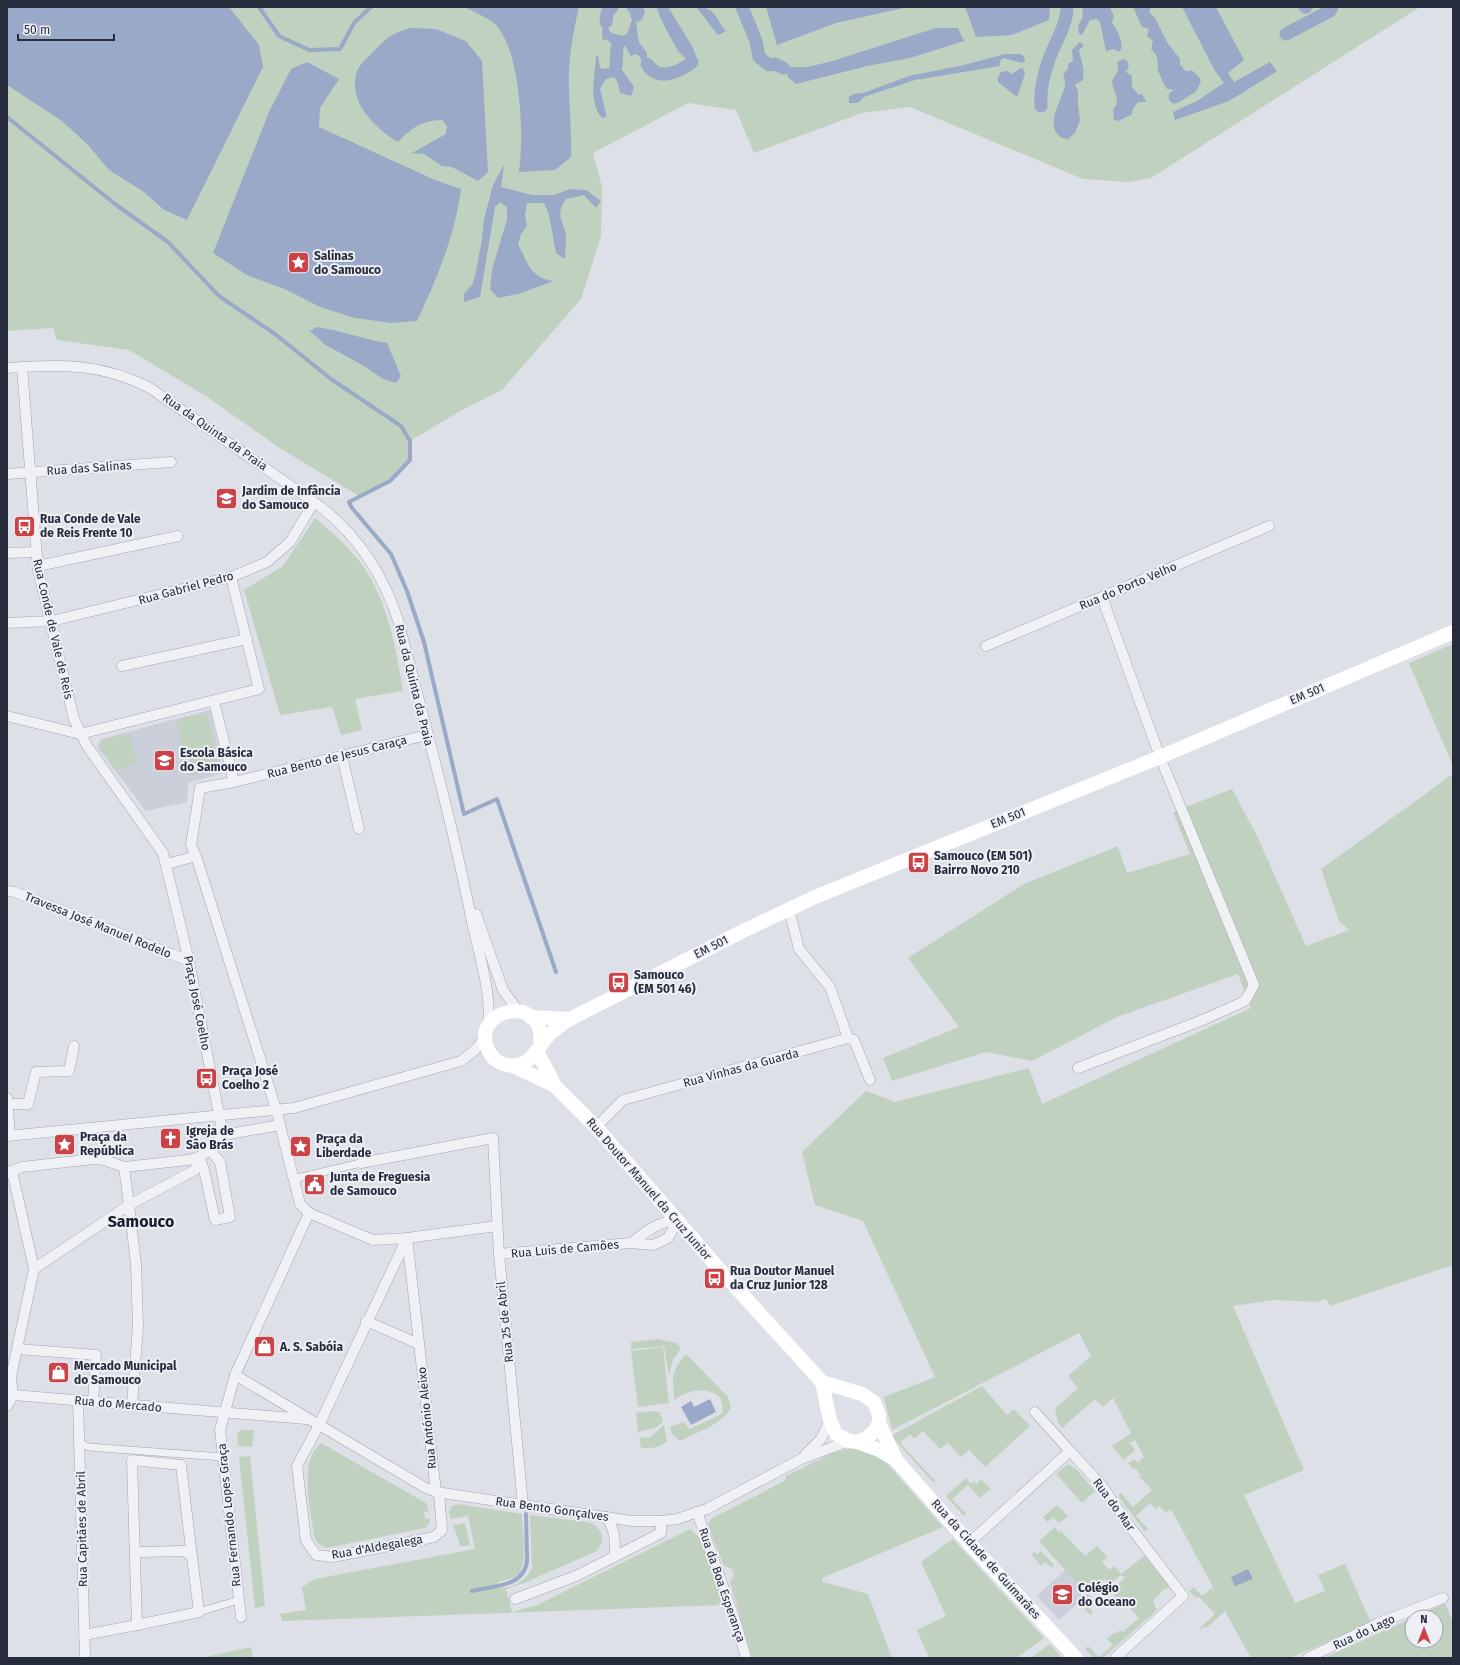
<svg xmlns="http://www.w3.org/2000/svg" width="1460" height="1665" viewBox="0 0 1460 1665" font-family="'Fira Sans',sans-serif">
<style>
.built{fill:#cbcfd9}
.green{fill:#c1d1bf}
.water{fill:#99a9c7}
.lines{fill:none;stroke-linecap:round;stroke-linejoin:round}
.stream{stroke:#99a9c7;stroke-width:4}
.canal{stroke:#99a9c7;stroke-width:13}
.pedestrian-casing{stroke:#a3a6b1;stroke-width:8}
.minor-casing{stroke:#a3a6b1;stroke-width:11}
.pedestrian{stroke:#f0f1f5;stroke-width:7}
.minor{stroke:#f0f1f5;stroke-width:10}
.secondary{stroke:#fff;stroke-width:14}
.labels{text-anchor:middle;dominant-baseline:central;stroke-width:4;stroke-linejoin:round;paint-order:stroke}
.poi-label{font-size:12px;font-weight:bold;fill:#272c3d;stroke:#edeff5;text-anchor:start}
.street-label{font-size:12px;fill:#272c3d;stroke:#edeff5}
.district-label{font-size:16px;font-weight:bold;fill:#191e2e;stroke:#edeff5}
</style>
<rect width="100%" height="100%" fill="#dde0e7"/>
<g class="built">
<polygon points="210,710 224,773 188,783 187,802 146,811 97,747 101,739"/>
<polygon points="1065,1570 1088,1594 1059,1620 1037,1596"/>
</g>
<g class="green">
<polygon points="7,7 1420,7 1151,178 1128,182 1083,179 910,107 862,113 754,153 736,110 688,103 593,153 602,187 601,236 581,299 502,390 462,410 410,441 410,460 390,481 359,496 278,447 209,398 129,350 57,340 53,328 7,331"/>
<path d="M315 518C332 532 350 548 363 566 388 602 396 650 403 691L355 699 362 730 341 735 332 707 280 715 244 590 283 566Z"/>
<polygon points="1453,644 1453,766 1409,663"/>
<polygon points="206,713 220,768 189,776 176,720"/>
<polygon points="130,734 137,764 116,770 100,747 102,740"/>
<polygon points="1453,774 1453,1265 1330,1306 1326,1299 1316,1302 1274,1300 1233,1306 1304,1470 1244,1495 1295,1603 1325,1591 1318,1575 1345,1564 1371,1623 1290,1658 1251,1658 1225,1611 1206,1628 1204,1627 1200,1630 1199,1629 1215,1614 1198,1596 1196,1598 1189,1591 1194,1587 1202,1596 1213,1587 1171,1509 1166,1513 1159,1506 1156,1509 1150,1503 1136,1516 1148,1529 1145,1532 1118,1496 1121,1493 1133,1507 1152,1490 1139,1476 1141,1475 1136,1469 1133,1469 1128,1463 1134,1459 1138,1463 1144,1457 1135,1440 1130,1443 1135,1450 1124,1460 1112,1446 1131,1433 1113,1398 1103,1407 1095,1399 1062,1428 1058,1422 1055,1409 1078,1388 1068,1376 1091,1356 1079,1333 892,1430 884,1397 935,1377 863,1221 815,1205 802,1152 866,1091 895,1102 1029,1068 1042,1104 1251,1008 1238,974 1117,1017 1032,1061 986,1052 892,1081 883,1058 959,1027 908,958 1024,884 1118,846 1127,873 1190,854 1173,812 1232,789 1258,838 1306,946 1349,930 1339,921 1321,869"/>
<polygon points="658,1339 677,1343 681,1349 673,1359 669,1375 664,1346 631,1349 631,1342"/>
<polygon points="663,1347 669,1403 638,1407 631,1351"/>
<path d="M686 1354 728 1397 731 1408C721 1425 697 1432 680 1441L672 1434 670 1427 684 1422 689 1429 722 1414C729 1383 686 1387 674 1401 673 1377 670 1372 686 1354Z"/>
<polygon points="982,1386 1007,1415 1014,1409 1030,1426 985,1467 969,1450 961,1457 948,1443 940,1449 923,1431 914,1439 910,1434 900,1443 935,1481 933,1482 891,1436"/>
<polygon points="652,1411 660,1412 663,1422 655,1428 638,1432 636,1413"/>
<path d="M664 1425 667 1441C661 1448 650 1448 641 1448L639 1438 650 1437Z"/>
<polygon points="242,1430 254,1430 252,1447 238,1446 237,1434"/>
<path d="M321 1443 426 1503 429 1511 424 1512 425 1519 430 1518 429 1524 425 1528 327 1548C321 1546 316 1543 314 1536 311 1512 298 1460 321 1443Z"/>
<polygon points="851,1448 879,1454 943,1527 822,1578 823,1582 868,1594 892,1658 752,1658 730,1582 734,1575 731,1568 724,1566 708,1525 711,1519 786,1480 786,1476 833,1453"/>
<polygon points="250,1456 265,1606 255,1608 239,1457"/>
<polygon points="1067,1465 1070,1465 1076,1469 1095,1491 1082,1503 1056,1474"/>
<polygon points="966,1478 971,1484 974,1481 976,1484 981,1479 991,1489 980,1498 968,1485 952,1499 966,1514 964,1516 946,1496"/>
<path d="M458 1504 522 1514C522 1529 528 1562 519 1573 514 1579 505 1580 498 1582V1587C512 1590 527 1580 532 1568L530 1515 589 1522C602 1528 607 1538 597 1551L524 1583 506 1589 512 1612 537 1605 690 1529 701 1539 723 1605 282 1621 280 1614 306 1610 302 1587 315 1579 475 1549 468 1516 451 1519 449 1512 452 1506Z"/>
<polygon points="1057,1505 1068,1516 1059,1523 1053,1517 1047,1522 1043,1517"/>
<polygon points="465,1523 470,1545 461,1547 453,1525"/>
<polygon points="1055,1527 1059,1533 1061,1531 1085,1556 1097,1546 1107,1557 1102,1562 1109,1570 1114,1566 1121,1574 1144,1556 1146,1557 1170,1587 1164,1589 1153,1601 1157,1610 1103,1658 1094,1658 1085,1649 1088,1646 1099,1657 1113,1645 1107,1639 1115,1632 1116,1634 1120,1630 1123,1632 1139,1618 1120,1597 1118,1599 1110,1591 1125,1578 1121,1575 1110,1584 1105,1579 1086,1593 1039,1541"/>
<polygon points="953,1539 1044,1638 1016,1658 929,1658 917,1630 946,1616 921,1562"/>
<polygon points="1041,1551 1054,1565 1052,1568 1045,1562 1041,1566 1031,1554 1034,1552 1037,1554"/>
<polygon points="1088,1594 1096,1604 1090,1609 1093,1612 1090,1615 1079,1602"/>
<polygon points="1445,1603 1453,1623 1453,1658 1324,1658 1412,1618 1412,1641 1436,1641 1436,1617 1414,1617"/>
<polygon points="1050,1644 1062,1658 1031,1658"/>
<polygon points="251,1647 253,1658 200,1658"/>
</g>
<g class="water">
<polygon points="7,7 229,7 259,45 263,67 187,220 164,210 144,192 109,170 88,145 62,121 7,85"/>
<path d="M465 7H579C573 33 568 59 569 86 569 110 572 133 571 157L555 170 519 172C524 135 521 55 497 26 491 19 473 12 465 7Z"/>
<path d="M657 7H668L692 46 696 56 692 62C688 59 682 56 679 52 674 44 658 16 657 7Z"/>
<path d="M696 7C717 7 715 19 726 31L718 35Z"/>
<polygon points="766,7 908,7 836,23 777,45"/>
<polygon points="965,7 1050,7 1049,20 1012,35 976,37"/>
<path d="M1082 7H1110L1114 17 1112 23C1117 28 1124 44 1121 50L1118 52 1114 49 1106 51 1100 22 1097 19 1090 20 1082 35 1079 34 1078 26 1083 17Z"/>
<path d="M1133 7H1151L1149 12 1155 18 1167 42 1180 59V65L1190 75 1189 80 1177 90 1167 89C1164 84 1161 78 1159 73 1156 64 1161 58 1151 49L1153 41 1147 36 1149 29 1142 27Z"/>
<polygon points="1182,7 1216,7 1244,60 1228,73 1234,82 1270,62 1277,71 1229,101 1175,120 1173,112 1197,101 1224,83 1215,71"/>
<path d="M636 14 639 16 636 21 638 37 639 42 647 53V64L644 66 640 57 636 54 631 56 625 46C615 51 613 45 607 39L603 41C602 35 601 27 606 22L610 32C635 43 625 25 636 14Z"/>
<path d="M411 28 436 29 466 41 482 61 488 172 478 181 452 167 442 166 424 154 412 153 446 134 447 126 442 120C420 121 413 127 398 142 375 128 347 102 357 71 360 64 368 57 373 52 388 37 390 34 411 28Z"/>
<polygon points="936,28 958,28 964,41 910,58 867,66 796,84 789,78 783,67 807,67 829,62"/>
<path d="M1080 42 1084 46 1079 50C1081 61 1085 68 1083 80L1075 85 1078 91V104L1080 120 1075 133 1068 139 1062 138C1043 126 1062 100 1065 86 1066 82 1064 78 1063 74L1068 69V64L1073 61 1072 50Z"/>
<polygon points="1005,54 1020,54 1024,56 1025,61 1022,63 1003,58 1000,61 1000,66 915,80 864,97 858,103 849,103 849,97 853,94 863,93 909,76 964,65"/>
<path d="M598 55 600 68 605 69 616 66 623 71 634 87 631 96 620 93 618 83 614 77 606 79 600 89 607 117 602 118C588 101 595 77 596 57Z"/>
<path d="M1124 59 1127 61 1129 67 1126 72 1132 76V87L1139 95 1142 94 1146 102H1138L1134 107 1131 115 1118 121 1114 120 1113 109C1122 101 1113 92 1112 81L1118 71 1117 62Z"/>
<path d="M307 62 339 79 320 108 319 127 435 180 461 189C455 235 437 279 417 321L391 323 355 318 320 307 287 290 247 275 213 253 269 112 291 69Z"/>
<polygon points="1021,68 1023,68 1025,74 1017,97 998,82 998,77 1001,72 1008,71 1011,74"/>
<path d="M504 165 501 187 532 195H554L570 189 586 190 601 201 596 208 584 195 566 199C554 216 564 220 566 236 566 244 565 252 565 259L556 253 549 215 544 203H527L525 215 527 226 521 234 518 244C528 263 530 278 554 281L518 294 498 298 490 289 492 270 507 219V207L500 202 495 207 480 297 464 302V294L472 285 475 276 482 240 484 219 493 185Z"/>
<path d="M316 327C340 330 363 339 387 343L401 376 396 383 383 379 364 366 324 344 310 331Z"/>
<polygon points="710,1399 716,1412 691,1425 681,1407 691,1401 694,1407"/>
<polygon points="1248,1569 1253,1579 1235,1586 1231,1577"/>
</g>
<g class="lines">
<g class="stream">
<polyline points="259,7 279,36 309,50 340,49 354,23 371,7"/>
<polyline points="7,117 115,204 168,242 219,296 275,334 331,379 401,426 410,441 410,460 390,481 349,502 352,508 391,554 407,591 424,642 464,814 497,799 556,972"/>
<path d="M472 1591C493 1586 525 1587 527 1560L526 1514"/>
</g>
<g class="canal">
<polyline points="633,7 638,12 637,15"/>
<polyline points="742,7 756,41 759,57 769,65 775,64 783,68"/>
<polyline points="1305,7 1306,7"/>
<polyline points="606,22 607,13 612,7"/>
<polyline points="1286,34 1330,11 1332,7"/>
<path d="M647 64C658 82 680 72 692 62"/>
<polyline points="616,66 617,48"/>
<polyline points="1175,97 1191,87 1194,81 1190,77"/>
<path d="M1041 106C1040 91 1044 71 1050 57 1056 40 1067 25 1067 7"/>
</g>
<defs>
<g id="pedestrian">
<polyline points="293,1179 361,1163"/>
<polyline points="79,1443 89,1447 222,1457"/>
<polyline points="199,1612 239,1600"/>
</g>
<g id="minor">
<polyline points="22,367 38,570 74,719 87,746 163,853 189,961 223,1135"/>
<path d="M7 368C60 364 101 363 150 388L321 507C359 537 383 574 398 620 424 720 452 821 472 922 479 956 492 992 488 1027"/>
<polyline points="7,474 171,462"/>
<polyline points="7,553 36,552"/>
<polyline points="38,566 178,536"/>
<polyline points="7,623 52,621 231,577 267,562 290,542 314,502"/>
<polyline points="986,646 1269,526"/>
<polyline points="122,666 247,639"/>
<polyline points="214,701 234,782"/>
<polyline points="7,716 80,734 259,689 231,577"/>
<polyline points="427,735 234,782 200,788 191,845 196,856 276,1109 300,1204 309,1213 373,1240 407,1238 497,1226"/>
<polyline points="342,756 359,829"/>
<polyline points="167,864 196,856"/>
<polyline points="7,891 15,892 189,961"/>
<polyline points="789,909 799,949 830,987 848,1038"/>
<polyline points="476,914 503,990 518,1011"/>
<polyline points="1078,1068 1205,1019 1245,1001 1254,985 1160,757 1102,597"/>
<polyline points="7,1098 10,1136"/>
<polyline points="8,1104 28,1104 36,1072 69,1071 74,1046"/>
<polyline points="596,1127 623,1100 848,1038 854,1040 870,1080"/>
<polyline points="7,1136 294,1108 461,1061 475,1050 485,1038"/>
<polyline points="199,1157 204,1170 215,1220 230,1217 220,1162 210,1150"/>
<polyline points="361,1163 493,1138 499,1254 523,1505"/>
<polyline points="124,1167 129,1205 195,1170 199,1157"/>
<polyline points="7,1173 22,1167 94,1159 104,1160 124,1167 188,1160 199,1157 210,1150 223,1135 280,1125"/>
<polyline points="407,1238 319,1425 297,1466 306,1540 316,1555 333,1557 434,1537 442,1530 439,1493"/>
<polyline points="407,1238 436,1492"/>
<path d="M499 1254 631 1243 653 1245 668 1238 678 1220C658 1221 646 1232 631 1243"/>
<polyline points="34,1269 129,1205 136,1264 138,1326 132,1405"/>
<polyline points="366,1321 419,1344"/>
<polyline points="17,1349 96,1355 93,1402"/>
<polyline points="235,1375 424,1487 436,1492 632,1521 661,1521 677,1519 707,1509 801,1459 849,1441"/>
<polyline points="13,1395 306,1419"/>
<polyline points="78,1400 85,1658"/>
<polyline points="7,1406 13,1395 11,1377 34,1269 12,1171"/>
<polyline points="1035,1412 1070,1451"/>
<polyline points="805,1455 821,1439 830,1420"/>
<polyline points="697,1512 736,1623 746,1658"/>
<path d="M607 1517C615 1531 616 1541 614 1557"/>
<polyline points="969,1543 1070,1451 1103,1487 1125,1520 1183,1596 1115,1658"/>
<polyline points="135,1555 140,1552 184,1551 192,1557 199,1612 137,1625 132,1460 181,1465 192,1557"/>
<polyline points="515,1599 576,1576 661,1533 661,1521"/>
<polyline points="241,1617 220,1430 235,1375 309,1213"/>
<polyline points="84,1635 137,1625"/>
<polyline points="1308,1658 1379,1623 1443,1598"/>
</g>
</defs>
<use href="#pedestrian" class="pedestrian-casing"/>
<use href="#minor" class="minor-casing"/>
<use href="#pedestrian" class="pedestrian"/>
<use href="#minor" class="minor"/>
<g class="secondary">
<polyline points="530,1017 570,1019"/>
<path d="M540 1046C548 989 464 1010 490 1053 493 1059 500 1064 507 1065 530 1069 535 1050 548 1036 554 1029 562 1024 570 1019L743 931 815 897 1160 757 1453 632"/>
<polyline points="537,1051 555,1086 596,1127 721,1271 822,1382 862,1394 874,1402 879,1415 879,1423 873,1433 863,1440 857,1442 849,1441 836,1434 830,1420 822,1382"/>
<polyline points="513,1066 555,1086"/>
<polyline points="879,1423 896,1460 969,1543 1076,1658"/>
<polyline points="857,1442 879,1450 896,1460"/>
</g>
</g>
<defs>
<symbol id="sight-square" viewBox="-11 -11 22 22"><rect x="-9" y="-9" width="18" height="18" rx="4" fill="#cb4347" stroke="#edeff5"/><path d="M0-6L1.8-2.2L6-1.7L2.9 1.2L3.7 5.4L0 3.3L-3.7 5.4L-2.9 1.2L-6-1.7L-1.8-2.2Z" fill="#fff"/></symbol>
<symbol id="school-square" viewBox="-11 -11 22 22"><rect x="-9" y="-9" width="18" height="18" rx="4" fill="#cb4347" stroke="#edeff5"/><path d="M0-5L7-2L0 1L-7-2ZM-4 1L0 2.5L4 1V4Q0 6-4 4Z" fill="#fff"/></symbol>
<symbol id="bus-square" viewBox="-11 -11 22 22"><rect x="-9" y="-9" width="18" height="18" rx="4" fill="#cb4347" stroke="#edeff5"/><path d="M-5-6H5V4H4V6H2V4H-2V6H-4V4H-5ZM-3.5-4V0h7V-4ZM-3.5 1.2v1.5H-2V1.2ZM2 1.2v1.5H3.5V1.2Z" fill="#fff"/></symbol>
<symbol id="church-square" viewBox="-11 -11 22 22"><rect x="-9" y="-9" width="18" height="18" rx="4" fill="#cb4347" stroke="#edeff5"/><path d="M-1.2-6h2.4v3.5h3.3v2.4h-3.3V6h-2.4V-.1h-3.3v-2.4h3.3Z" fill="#fff"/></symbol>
<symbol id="civic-square" viewBox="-11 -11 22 22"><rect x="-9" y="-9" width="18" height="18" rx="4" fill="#cb4347" stroke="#edeff5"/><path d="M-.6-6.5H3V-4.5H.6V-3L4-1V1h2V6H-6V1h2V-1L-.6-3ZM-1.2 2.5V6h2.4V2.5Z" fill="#fff"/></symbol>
<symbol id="shop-square" viewBox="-11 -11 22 22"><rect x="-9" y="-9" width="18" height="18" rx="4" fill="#cb4347" stroke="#edeff5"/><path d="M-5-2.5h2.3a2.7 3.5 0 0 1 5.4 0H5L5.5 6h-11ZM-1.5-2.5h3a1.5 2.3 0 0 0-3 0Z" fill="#fff"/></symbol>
</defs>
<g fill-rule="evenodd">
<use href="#sight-square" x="286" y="250" width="25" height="25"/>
<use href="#school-square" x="214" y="486" width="25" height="25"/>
<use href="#bus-square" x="12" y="514" width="25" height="25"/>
<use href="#school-square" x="152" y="748" width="25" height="25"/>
<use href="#bus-square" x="906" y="850" width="25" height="25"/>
<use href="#bus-square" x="606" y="970" width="25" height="25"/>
<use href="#bus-square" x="194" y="1066" width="25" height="25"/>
<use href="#church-square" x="158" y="1126" width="25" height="25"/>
<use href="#sight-square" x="52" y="1132" width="25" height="25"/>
<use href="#sight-square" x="288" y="1134" width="25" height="25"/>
<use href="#civic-square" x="302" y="1172" width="25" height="25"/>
<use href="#bus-square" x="702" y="1266" width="25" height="25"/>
<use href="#shop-square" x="252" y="1334" width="25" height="25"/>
<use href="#shop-square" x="46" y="1360" width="25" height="25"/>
<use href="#school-square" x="1050" y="1582" width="25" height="25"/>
</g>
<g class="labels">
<g class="poi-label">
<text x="314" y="256">Salinas<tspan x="314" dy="14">do Samouco</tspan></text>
<text x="242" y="491">Jardim de Infância<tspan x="242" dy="14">do Samouco</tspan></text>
<text x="40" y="519">Rua Conde de Vale<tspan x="40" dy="14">de Reis Frente 10</tspan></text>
<text x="180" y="753">Escola Básica<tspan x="180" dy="14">do Samouco</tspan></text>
<text x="934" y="856">Samouco (EM 501)<tspan x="934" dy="14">Bairro Novo 210</tspan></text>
<text x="634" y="975">Samouco<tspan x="634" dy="14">(EM 501 46)</tspan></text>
<text x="222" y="1071">Praça José<tspan x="222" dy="14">Coelho 2</tspan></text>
<text x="186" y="1131">Igreja de<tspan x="186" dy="14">São Brás</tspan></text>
<text x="80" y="1137">Praça da<tspan x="80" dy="14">República</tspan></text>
<text x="316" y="1139">Praça da<tspan x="316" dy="14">Liberdade</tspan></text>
<text x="330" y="1177">Junta de Freguesia<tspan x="330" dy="14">de Samouco</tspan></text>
<text x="730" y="1271">Rua Doutor Manuel<tspan x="730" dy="14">da Cruz Junior 128</tspan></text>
<text x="280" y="1347">A. S. Sabóia</text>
<text x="74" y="1366">Mercado Municipal<tspan x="74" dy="14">do Samouco</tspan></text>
<text x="1078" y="1588">Colégio<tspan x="1078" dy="14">do Oceano</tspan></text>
</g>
<g class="street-label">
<text transform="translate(215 432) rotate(35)">Rua da Quinta da Praia</text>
<text transform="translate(89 468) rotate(-4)">Rua das Salinas</text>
<text transform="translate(1128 586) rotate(-23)">Rua do Porto Velho</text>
<text transform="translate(186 588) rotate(-15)">Rua Gabriel Pedro</text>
<text transform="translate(53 629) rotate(77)">Rua Conde de Vale de Reis</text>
<text transform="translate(414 685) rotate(76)">Rua da Quinta da Praia</text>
<text transform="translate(1307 694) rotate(-23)">EM 501</text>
<text transform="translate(337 757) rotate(-14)">Rua Bento de Jesus Caraça</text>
<text transform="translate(1008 818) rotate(-22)">EM 501</text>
<text transform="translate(98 925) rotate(22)">Travessa José Manuel Rodelo</text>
<text transform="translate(711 947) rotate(-27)">EM 501</text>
<text transform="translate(197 1003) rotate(79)">Praça José Coelho</text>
<text transform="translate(741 1068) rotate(-15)">Rua Vinhas da Guarda</text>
<text transform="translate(649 1189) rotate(49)">Rua Doutor Manuel da Cruz Junior</text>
<text transform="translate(565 1249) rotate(-5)">Rua Luis de Camões</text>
<text transform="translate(505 1322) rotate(-96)">Rua 25 de Abril</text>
<text transform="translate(118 1404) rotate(5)">Rua do Mercado</text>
<text transform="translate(427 1418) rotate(-96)">Rua António Aleixo</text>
<text transform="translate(1114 1505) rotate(54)">Rua do Mar</text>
<text transform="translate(552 1509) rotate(8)">Rua Bento Gonçalves</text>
<text transform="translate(229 1515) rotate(-96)">Rua Fernando Lopes Graça</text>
<text transform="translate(82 1529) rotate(-91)">Rua Capitães de Abril</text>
<text transform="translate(377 1547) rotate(-10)">Rua d'Aldegalega</text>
<text transform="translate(986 1559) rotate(48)">Rua da Cidade de Guimarães</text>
<text transform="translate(722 1585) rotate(71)">Rua da Boa Esperança</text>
<text transform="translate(1364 1632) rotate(-25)">Rua do Lago</text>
</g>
<g class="district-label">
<text x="141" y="1221">Samouco</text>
</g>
</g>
<rect width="1460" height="1665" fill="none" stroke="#272c3d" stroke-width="16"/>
<g transform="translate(1424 1629)"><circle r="19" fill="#edeff5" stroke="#9ea1ab"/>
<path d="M0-3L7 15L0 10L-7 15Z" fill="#cb4347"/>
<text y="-6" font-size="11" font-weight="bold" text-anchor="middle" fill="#272c3d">N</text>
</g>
<path d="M18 34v6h96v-6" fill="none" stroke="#272c3d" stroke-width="2"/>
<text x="24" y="34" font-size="12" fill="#272c3d" stroke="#edeff5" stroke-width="3" paint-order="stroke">50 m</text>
</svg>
